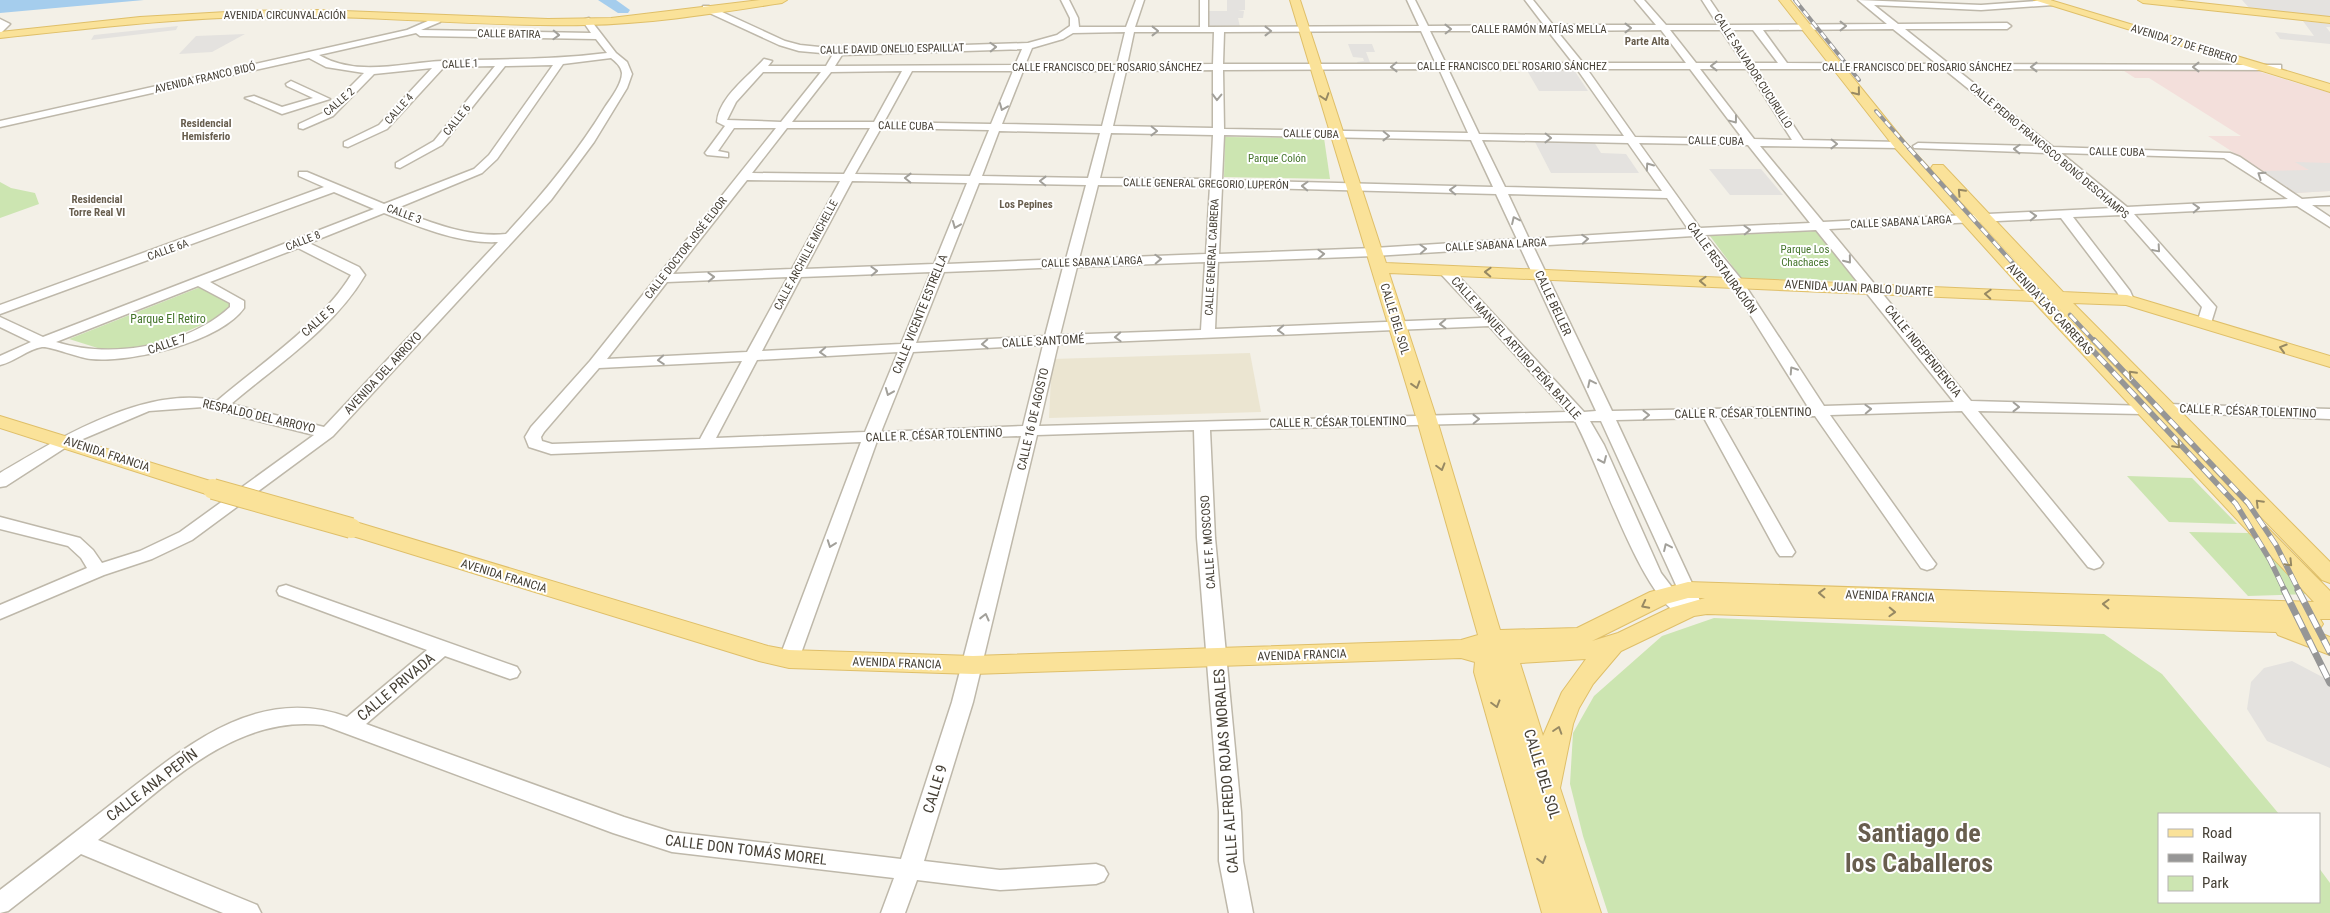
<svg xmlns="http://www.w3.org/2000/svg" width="2330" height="913" viewBox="0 0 2330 913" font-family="'Roboto Condensed',sans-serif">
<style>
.education{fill:#ebe5d1}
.medical{fill:#f3dfdb}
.green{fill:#cce5b1}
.parking{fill:#e4e2df}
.water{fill:#a5cded}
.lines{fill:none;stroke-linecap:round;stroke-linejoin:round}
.river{fill:#a5cded;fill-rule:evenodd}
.minor-casing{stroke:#beb8aa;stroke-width:3}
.major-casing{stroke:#dfbf69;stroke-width:2}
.minor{fill:#fff;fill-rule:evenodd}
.major{fill:#fae299;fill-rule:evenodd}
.rail-far3-casing{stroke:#969696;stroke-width:4}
.rail-far2-casing{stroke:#969696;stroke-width:4.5}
.rail-far1-casing{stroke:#969696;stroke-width:5.5}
.rail-casing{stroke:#969696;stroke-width:7}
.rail-far3{stroke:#fff;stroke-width:2.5;stroke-dasharray:7;stroke-linecap:butt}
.rail-far2{stroke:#fff;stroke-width:3;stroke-dasharray:9;stroke-linecap:butt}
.rail-far1{stroke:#fff;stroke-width:4;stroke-dasharray:11;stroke-linecap:butt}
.rail{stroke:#fff;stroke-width:5;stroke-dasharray:14;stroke-linecap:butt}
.major-bridge-casing{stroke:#dfbf69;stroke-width:22;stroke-linecap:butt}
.major-bridge{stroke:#fae299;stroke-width:20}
.oneway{stroke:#a2a09a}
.oneway2{stroke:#978963}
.labels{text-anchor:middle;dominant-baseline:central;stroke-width:4;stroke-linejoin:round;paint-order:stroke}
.far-street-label{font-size:11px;fill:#464036;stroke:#fff}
.far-neighbourhood-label{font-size:11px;font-weight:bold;fill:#685e4e;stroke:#fff}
.far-park-label{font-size:11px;fill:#45752c;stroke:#fff}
.street-label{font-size:12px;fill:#464036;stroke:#fff}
.park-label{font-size:12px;fill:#45752c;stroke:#fff}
.near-street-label{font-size:15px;fill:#464036;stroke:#fff}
.near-town-label{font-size:26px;font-weight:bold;fill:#685e4e;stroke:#fff}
</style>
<rect width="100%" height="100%" fill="#f3f0e7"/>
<polygon class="education" points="1250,353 1261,412 1049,418 1052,359"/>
<polygon class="medical" points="2121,69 2257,71 2330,93 2330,191 2296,193 2208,136 2241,136 2149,78 2135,78"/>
<g class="green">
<polygon points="1225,137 1324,138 1330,179 1224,177"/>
<polygon points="0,182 11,188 35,193 39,204 0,218"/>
<polygon points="1817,231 1856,281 1742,279 1710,236"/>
<polygon points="203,286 239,301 226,315 173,337 143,346 123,350 104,350 69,339"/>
<polygon points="2127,476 2192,478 2237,524 2169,522"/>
<polygon points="2189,532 2249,533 2309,594 2248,596"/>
<polygon points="1714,618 2104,634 2162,674 2279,814 2159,814 2159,902 2319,902 2319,868 2330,883 2330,913 1608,913 1583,836 1570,784 1573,733 1594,696 1662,636"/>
</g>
<g class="parking">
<polygon points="1227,0 1245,0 1245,10 1238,10 1244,11 1243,18 1238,18 1240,27 1208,28 1209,11 1227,11"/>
<polygon points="2242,0 2330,0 2330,18 2251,10"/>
<polygon points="2303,21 2330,24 2330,27 2326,27 2330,32 2330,44 2280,39 2275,32 2314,36"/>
<polygon points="178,26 176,30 91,40 94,35"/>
<polygon points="245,34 212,52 179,54 196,36"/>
<polygon points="1348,44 1372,44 1375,52 1366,52 1371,65 1358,65 1357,62 1364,61 1363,58 1353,57"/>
<polygon points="1525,67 1572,67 1588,91 1539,91"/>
<polygon points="1535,142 1594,142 1601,153 1626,154 1639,173 1551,173"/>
<polygon points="2295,162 2330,163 2330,191 2296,193 2262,171 2309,170"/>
<polygon points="1709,169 1761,169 1783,195 1730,195"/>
<polygon points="2292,661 2330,681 2330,768 2267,741 2247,709 2251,682 2264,668"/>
</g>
<polygon class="water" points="0,0 144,0 0,13"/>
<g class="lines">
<polygon class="river" points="598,0 616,0 630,10 628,13 618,13"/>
<defs>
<g id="minor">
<path d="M1061 0H1069L1078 18 1079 27H1126L1136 0H1144L1135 27H1200V0H1208V27L1419 26 1407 0H1415L1428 26 1544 25 1525 0H1533L1553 25H1656L1635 0H1644L1666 25H1718L1702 0H1710L1727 25 1887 24 1858 0 1981 5 2050 0 2054 3 2053 5 1981 10 1874 5 1898 24 2007 23 2011 26 2007 29H1905L1949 64 2281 65V69L2278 70 1956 69 2053 147 2230 153 2240 157 2302 199 2330 197V205H2312L2330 217V227L2297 206 2134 214 2216 307 2211 323 2204 327 2197 323 2202 307 2121 215 2073 217 2130 291 2134 300 2127 304 2122 303 2117 292 2061 218 1829 229 1971 401 2148 406 2151 409 2143 414 1978 411 2100 559 2103 563 2100 567 2094 569 2088 567 1962 411 1830 415 1933 560 1936 564 1933 568 1927 570 1921 568 1815 416 1719 418 1795 552 1792 556H1780L1777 552 1704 418 1616 420 1703 607 1701 612C1694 614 1686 617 1679 614 1641 596 1599 464 1575 421L1210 430 1215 538 1241 812 1243 861 1253 913H1229L1219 861V812L1197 538 1194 430 1037 435 973 702 924 861 1000 870 1096 864 1104 867 1108 874 1104 881 1096 884 1000 890 917 880 905 913H881L894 878 672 852 613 833 323 725C233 714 164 788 98 840L257 905 261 913H223L81 854 8 911 0 913V890C38 861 76 832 114 802 181 750 256 683 347 717L427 650 279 595 277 591 279 587 286 585 517 667 520 672 517 677 510 679 445 656 366 724 624 817 672 832 901 859 952 702 1021 436 877 441 799 659 796 664 789 666 782 664 779 659 861 442 551 454 529 447 525 437 531 427 590 361 776 128H734L718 151 728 153V157L707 155 705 153 725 126 717 122C719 97 748 77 764 59L772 61 768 66H826L833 54 799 51 779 45 703 10V6H709L785 41 800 45 839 49 1028 43 1057 35 1070 26V18ZM1893 29 1937 64 1787 63 1763 30ZM1661 30 1686 63H1583L1557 31ZM1670 30H1721L1743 63H1696ZM1730 30H1753L1778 63H1752ZM1421 31 1436 64H1223L1224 32ZM1430 31H1548L1573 63 1446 64ZM1125 32 1117 65H1025L1032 48 1063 39 1073 33ZM1134 32H1214L1213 64 1127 65ZM1022 49 1015 65 835 66 842 55ZM1439 69 1468 133 1224 129 1223 70ZM1448 69H1577L1624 136 1479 134ZM1587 69H1690L1743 139 1635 137ZM1700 69H1747L1792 140 1754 139ZM1756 69H1944L2039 146 1918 143 1913 146 1914 148 2047 153 2113 208 1823 222 1760 146 1900 148 1905 145 1900 142 1803 140ZM1213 70V128L1113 126 1126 71ZM902 71 874 122H792L831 72ZM912 71H1013L991 124 884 122ZM1023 71H1116L1102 126 1002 124ZM763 72H821L781 122 727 120 736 102ZM787 128H870L844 174 752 173ZM881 128 989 130 970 176 855 174ZM999 131 1100 133 1088 178 982 176ZM1111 133 1213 135 1211 179 1100 178ZM1224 135 1471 140 1493 187 1222 180ZM1482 140 1628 143 1662 191 1505 187ZM1639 143 1748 145 1810 223 1700 228ZM2061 153 2224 158 2288 199 2127 207ZM747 180 840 181 792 269 673 274ZM852 181 967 183 934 264 805 269ZM979 183 1086 185 1066 259 947 264ZM1098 185 1210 186 1206 254 1079 259ZM1222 187 1496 194 1517 239 1374 248 1219 254ZM1508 194 1667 198 1688 229 1529 239ZM1816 230 1954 402 1824 406 1741 279 1705 235ZM1693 236 1731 284 1808 407 1612 411 1533 246ZM1520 247 1596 411 1584 412 1450 267H1440L1438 270 1440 273 1482 318 1215 329 1218 262 1374 256ZM1205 262 1201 330 1060 335 1077 267ZM1063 267 1045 336 916 343 944 272ZM931 272 901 344 762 351 801 277ZM788 277 747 352 607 359 667 282ZM1489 326 1567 412 1039 426 1058 344ZM1043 345 1023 426 881 432 913 352ZM898 352 865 432 716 438 757 360ZM742 361 700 439 552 444 542 441 541 437 544 432 599 368ZM1590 421H1601L1681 596 1674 590 1661 573 1604 445Z"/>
<path d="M437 17 441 20 440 22 421 30 591 33 582 20 589 18 616 53 627 62 632 74 627 88 594 142 551 200 333 436 192 540 152 559 104 575 0 619V605L87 568 81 558 68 546 0 529V517L80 538 93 550 102 563 140 551 180 532 314 435 203 407 149 411 71 444 6 486 0 487V473C58 439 147 384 217 401 259 365 323 322 351 275L298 248 210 282 244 301V308C220 342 131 363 91 359 79 358 50 346 42 347 28 349 14 362 0 365V356L31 342 0 327V317L43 337 374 209 334 192 0 314V305L324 187 299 176V172H307L384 204 474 169 489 155 553 65 505 66 442 145 400 168 396 167V163L434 141 495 66 444 67 387 129 348 147 344 146V142L379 125 432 68 374 74 333 116 303 129 299 128V124L325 112 364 73 326 67 309 58 0 127V121L407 30ZM416 33 420 36 596 39 607 53C552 60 498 59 442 61 401 63 357 77 319 55ZM611 58C616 62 621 66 622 73 622 84 611 98 605 107 577 153 543 194 506 234 468 238 430 222 395 209L482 173 497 159 563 64ZM384 213C419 227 460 244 498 242L324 427 231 404C277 365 334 328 365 275L359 267 309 243ZM198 286 230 303V307C186 347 111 359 56 342Z"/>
<polygon points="0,19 10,24 0,34"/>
<polygon points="291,81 330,99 282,114 245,98 254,96 282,107 313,98 287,86 286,84"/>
<polygon points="2166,404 2330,409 2330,419 2161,412 2158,409"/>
</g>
<g id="major">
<path d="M760 0H787L782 3C717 13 652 24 586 25 484 27 381 16 279 16 186 17 93 28 0 38V32L140 17 244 11 318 10 548 19 611 18Z"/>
<path d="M1290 0H1300L1386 263 2024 291 1895 148 1779 0H1790L1905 142 2043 291 1933 171 1931 168 1933 165H1943L2063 292 2127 295 2330 356V367L2126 305 2073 303 2330 562V583L2322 580 2053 302 2258 518 2330 591V619H2320L2323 624 2319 630 2315 631 2330 637V655L2278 635 2276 632 1707 614 1694 616 1621 651 1593 684 1579 708 1573 724 1560 788 1601 913H1542L1474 672 1475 662 1461 658 973 674 789 668 759 661 343 533 340 528 343 523 351 521 359 523 768 646 789 650 973 656 1461 640 1478 635 1417 420ZM1389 273 2033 301 2314 602 1688 582 1650 592 1577 628 1500 630 1437 420ZM1688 598H1705L1670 608 1618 633 1592 641 1666 604ZM1586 659 1562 692 1543 736 1520 663Z"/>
<polygon points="2034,0 2050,0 2330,84 2330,92"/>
<polygon points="2138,0 2173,0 2330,17 2330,23 2143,3"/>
<polygon points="0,416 220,484 223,489 220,494 213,495 206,494 0,428"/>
</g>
</defs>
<use href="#minor" class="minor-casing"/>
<use href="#major" class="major-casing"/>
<use href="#minor" class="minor"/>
<use href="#major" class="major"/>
<defs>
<g id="rail-far3">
<polyline points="1795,0 1859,80"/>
<polyline points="1876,111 1910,149"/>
</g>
<g id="rail-far2">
<polyline points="1909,148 2084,342"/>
<polyline points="2070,315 2095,342"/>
</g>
<g id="rail-far1">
<polyline points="2083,340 2236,504 2270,560 2285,591"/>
<polyline points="2094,340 2248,503 2276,545 2299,591"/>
</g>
<g id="rail">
<polyline points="2284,590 2330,683"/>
<polyline points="2298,590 2330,652"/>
</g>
</defs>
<use href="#rail-far3" class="rail-far3-casing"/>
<use href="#rail-far2" class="rail-far2-casing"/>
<use href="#rail-far1" class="rail-far1-casing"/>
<use href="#rail" class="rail-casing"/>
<use href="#rail-far3" class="rail-far3"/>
<use href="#rail-far2" class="rail-far2"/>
<use href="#rail-far1" class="rail-far1"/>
<use href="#rail" class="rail"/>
<defs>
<polyline id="major-bridge" points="213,489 351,528"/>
</defs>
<use href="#major-bridge" class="major-bridge-casing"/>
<use href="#major-bridge" class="major-bridge"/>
</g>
<defs><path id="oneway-chevron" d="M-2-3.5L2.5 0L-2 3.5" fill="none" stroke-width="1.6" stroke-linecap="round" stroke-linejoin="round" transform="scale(1.25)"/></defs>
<g class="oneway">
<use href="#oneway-chevron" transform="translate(1843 26)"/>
<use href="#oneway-chevron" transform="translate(1628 28)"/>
<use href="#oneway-chevron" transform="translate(1448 29) rotate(-1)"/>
<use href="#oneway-chevron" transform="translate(1155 31)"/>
<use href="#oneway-chevron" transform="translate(1268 31)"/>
<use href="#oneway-chevron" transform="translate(556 35) rotate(2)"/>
<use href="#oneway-chevron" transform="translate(993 47) rotate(-2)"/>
<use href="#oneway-chevron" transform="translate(1714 66) rotate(180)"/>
<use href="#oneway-chevron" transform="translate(1394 67) rotate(179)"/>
<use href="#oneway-chevron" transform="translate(2034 67) rotate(-180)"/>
<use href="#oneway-chevron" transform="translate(2196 67) rotate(-180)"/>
<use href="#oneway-chevron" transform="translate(1217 97) rotate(91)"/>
<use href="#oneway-chevron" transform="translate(1003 107) rotate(112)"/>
<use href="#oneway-chevron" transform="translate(1734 120) rotate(53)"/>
<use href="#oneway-chevron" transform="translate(1154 131) rotate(1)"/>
<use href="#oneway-chevron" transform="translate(1386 136) rotate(1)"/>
<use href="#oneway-chevron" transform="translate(1548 138) rotate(1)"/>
<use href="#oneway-chevron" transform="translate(1834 144) rotate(1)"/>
<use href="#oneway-chevron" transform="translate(2017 149) rotate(-178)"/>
<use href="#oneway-chevron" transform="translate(1649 166) rotate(-125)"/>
<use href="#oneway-chevron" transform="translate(2261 175) rotate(-146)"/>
<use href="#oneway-chevron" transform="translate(908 178) rotate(-179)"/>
<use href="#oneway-chevron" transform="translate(1043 181) rotate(-179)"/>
<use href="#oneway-chevron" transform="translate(1305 186) rotate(-178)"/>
<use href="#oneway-chevron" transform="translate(1453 190) rotate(-178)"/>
<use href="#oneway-chevron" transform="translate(2196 208) rotate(-3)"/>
<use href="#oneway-chevron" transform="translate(2033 216) rotate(-2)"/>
<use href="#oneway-chevron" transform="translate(1515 220) rotate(-115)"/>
<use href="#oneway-chevron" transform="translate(956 225) rotate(112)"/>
<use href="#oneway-chevron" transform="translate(1747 230) rotate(-2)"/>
<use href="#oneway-chevron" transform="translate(1585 239) rotate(-4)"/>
<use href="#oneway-chevron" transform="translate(1423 249) rotate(-3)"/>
<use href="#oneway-chevron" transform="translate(2157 249) rotate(49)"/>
<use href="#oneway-chevron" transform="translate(1321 254) rotate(-2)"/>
<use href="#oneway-chevron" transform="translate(1158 259) rotate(-2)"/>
<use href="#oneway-chevron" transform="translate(1848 260) rotate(51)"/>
<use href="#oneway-chevron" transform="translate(874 271) rotate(-2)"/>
<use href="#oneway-chevron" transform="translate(711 277) rotate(-2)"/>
<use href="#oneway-chevron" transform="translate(1443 324) rotate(178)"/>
<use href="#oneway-chevron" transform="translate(1281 330) rotate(178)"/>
<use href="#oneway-chevron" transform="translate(1118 337) rotate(177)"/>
<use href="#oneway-chevron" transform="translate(985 344) rotate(177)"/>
<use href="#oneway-chevron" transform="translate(823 352) rotate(177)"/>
<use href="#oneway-chevron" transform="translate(661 360) rotate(176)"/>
<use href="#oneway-chevron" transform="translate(1793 370) rotate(-123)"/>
<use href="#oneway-chevron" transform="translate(1591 383) rotate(-116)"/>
<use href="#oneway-chevron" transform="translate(889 392) rotate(112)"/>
<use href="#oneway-chevron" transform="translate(2016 407) rotate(1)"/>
<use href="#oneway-chevron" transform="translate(1868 409) rotate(-2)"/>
<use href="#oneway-chevron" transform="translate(1646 415) rotate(-1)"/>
<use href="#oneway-chevron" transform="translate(1476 419) rotate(-1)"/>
<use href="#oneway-chevron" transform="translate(1603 460) rotate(66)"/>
<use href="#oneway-chevron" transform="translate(831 544) rotate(110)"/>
<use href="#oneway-chevron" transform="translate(1667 547) rotate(-115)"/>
<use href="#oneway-chevron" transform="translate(985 617) rotate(-76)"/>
</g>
<g class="oneway2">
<use href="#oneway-chevron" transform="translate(1857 92) rotate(51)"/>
<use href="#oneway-chevron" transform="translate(1325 97) rotate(72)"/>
<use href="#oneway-chevron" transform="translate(1961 192) rotate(-133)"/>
<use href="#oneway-chevron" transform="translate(1488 272) rotate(-178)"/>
<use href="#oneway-chevron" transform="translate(1703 281) rotate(-178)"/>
<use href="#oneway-chevron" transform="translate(1988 294) rotate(-177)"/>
<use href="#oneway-chevron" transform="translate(2283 348) rotate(-163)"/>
<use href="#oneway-chevron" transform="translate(2132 374) rotate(-134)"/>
<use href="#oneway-chevron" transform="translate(1416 385) rotate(73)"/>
<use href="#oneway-chevron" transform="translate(2177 445) rotate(47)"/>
<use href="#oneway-chevron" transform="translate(1441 467) rotate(74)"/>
<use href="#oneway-chevron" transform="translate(2259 503) rotate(-135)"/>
<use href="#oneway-chevron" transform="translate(2289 563) rotate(46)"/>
<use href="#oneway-chevron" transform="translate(1822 593) rotate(-178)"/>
<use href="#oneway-chevron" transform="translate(2106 604) rotate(-178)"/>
<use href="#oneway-chevron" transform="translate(1645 605) rotate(153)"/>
<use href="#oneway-chevron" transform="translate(1892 612) rotate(2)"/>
<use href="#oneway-chevron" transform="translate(1496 704) rotate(74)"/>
<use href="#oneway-chevron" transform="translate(1558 730) rotate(-72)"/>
<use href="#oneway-chevron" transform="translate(1542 860) rotate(74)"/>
</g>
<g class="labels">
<g class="far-street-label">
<text x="285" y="15">AVENIDA CIRCUNVALACIÓN</text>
<text x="1539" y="29">CALLE RAMÓN MATÍAS MELLA</text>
<text transform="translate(509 34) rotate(1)">CALLE BATIRA</text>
<text transform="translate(2184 44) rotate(17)">AVENIDA 27 DE FEBRERO</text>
<text transform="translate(892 49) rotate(-1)">CALLE DAVID ONELIO ESPAILLAT</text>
<text transform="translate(460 64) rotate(-2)">CALLE 1</text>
<text x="1512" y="66">CALLE FRANCISCO DEL ROSARIO SÁNCHEZ</text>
<text x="1107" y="67">CALLE FRANCISCO DEL ROSARIO SÁNCHEZ</text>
<text x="1917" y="67">CALLE FRANCISCO DEL ROSARIO SÁNCHEZ</text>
<text transform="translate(1753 71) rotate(57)">CALLE SALVADOR CUCURULLO</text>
<text transform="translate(205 78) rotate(-13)">AVENIDA FRANCO BIDÓ</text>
<text transform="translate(339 102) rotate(-41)">CALLE 2</text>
<text transform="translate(399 109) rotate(-48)">CALLE 4</text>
<text transform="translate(457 120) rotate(-51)">CALLE 6</text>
<text transform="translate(906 126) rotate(1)">CALLE CUBA</text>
<text transform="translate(1311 134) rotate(1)">CALLE CUBA</text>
<text transform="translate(1716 141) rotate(1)">CALLE CUBA</text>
<text transform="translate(2049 151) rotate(40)">CALLE PEDRO FRANCISCO BONÓ DESCHAMPS</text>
<text transform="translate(2117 152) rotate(1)">CALLE CUBA</text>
<text transform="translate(1206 184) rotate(1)">CALLE GENERAL GREGORIO LUPERÓN</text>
<text transform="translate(404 214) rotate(20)">CALLE 3</text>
<text transform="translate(1901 222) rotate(-3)">CALLE SABANA LARGA</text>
<text transform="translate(303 241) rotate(-22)">CALLE 8</text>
<text transform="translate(1496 245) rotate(-3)">CALLE SABANA LARGA</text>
<text transform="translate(686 248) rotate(-52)">CALLE DOCTOR JOSÉ ELDOR</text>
<text transform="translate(168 250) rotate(-20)">CALLE 6A</text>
<text transform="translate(806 255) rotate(-62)">CALLE ARCHILLE MICHELLE</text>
<text transform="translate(1212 257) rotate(-87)">CALLE GENERAL CABRERA</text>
<text transform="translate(1092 262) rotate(-2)">CALLE SABANA LARGA</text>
</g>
<g class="far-neighbourhood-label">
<text x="1647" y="41">Parte Alta</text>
<text x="206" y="123">Residencial<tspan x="206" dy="13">Hemisferio</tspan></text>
<text x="97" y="199">Residencial<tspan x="97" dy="13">Torre Real VI</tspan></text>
<text x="1026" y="204">Los Pepines</text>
</g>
<g class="far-park-label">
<text x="1277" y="158">Parque Colón</text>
<text x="1805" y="249">Parque Los<tspan x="1805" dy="13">Chachaces</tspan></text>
</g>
<g class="street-label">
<text transform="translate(1722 268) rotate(54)">CALLE RESTAURACIÓN</text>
<text transform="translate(1859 288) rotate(3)">AVENIDA JUAN PABLO DUARTE</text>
<text transform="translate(1553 303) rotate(65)">CALLE BELLER</text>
<text transform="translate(2050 309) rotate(47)">AVENIDA LAS CARRERAS</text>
<text transform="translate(920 314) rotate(-68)">CALLE VICENTE ESTRELLA</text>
<text transform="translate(1395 319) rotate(73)">CALLE DEL SOL</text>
<text transform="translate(318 321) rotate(-42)">CALLE 5</text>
<text transform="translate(1043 341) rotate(-3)">CALLE SANTOMÉ</text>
<text transform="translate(167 344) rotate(-19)">CALLE 7</text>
<text transform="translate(1516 348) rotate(48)">CALLE MANUEL ARTURO PEÑA BATLLE</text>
<text transform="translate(1923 351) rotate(51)">CALLE INDEPENDENCIA</text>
<text transform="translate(383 373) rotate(-47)">AVENIDA DEL ARROYO</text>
<text transform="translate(2248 411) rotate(2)">CALLE R. CÉSAR TOLENTINO</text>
<text transform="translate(1743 413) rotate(-1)">CALLE R. CÉSAR TOLENTINO</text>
<text transform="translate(259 416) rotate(13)">RESPALDO DEL ARROYO</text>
<text transform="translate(1033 419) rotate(-77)">CALLE 16 DE AGOSTO</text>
<text transform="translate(1338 422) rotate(-1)">CALLE R. CÉSAR TOLENTINO</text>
<text transform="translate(934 435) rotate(-2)">CALLE R. CÉSAR TOLENTINO</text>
<text transform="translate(107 454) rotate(18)">AVENIDA FRANCIA</text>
<text transform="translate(1208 542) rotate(-94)">CALLE F. MOSCOSO</text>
<text transform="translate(504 576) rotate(17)">AVENIDA FRANCIA</text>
<text transform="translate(1890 596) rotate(2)">AVENIDA FRANCIA</text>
<text transform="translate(1302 655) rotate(-2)">AVENIDA FRANCIA</text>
<text transform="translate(897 663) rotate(2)">AVENIDA FRANCIA</text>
</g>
<g class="park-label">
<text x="168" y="319">Parque El Retiro</text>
</g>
<g class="near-street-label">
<text transform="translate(396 687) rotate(-40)">CALLE PRIVADA</text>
<text transform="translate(1226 771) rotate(-94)">CALLE ALFREDO ROJAS MORALES</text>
<text transform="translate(1542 774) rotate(73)">CALLE DEL SOL</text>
<text transform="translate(152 785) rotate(-37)">CALLE ANA PEPÍN</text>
<text transform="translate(935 789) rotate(-73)">CALLE 9</text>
<text transform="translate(746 850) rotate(7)">CALLE DON TOMÁS MOREL</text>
</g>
<g class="near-town-label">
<text x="1919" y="833">Santiago de<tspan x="1919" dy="30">los Caballeros</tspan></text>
</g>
</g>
<rect x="2158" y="813" width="162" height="90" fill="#ffffff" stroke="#b5b3af"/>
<rect x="2168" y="829" width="25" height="8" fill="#fae299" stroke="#b5b3af"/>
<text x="2202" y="838" font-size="15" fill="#464036">Road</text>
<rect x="2168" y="854" width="25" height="8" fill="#969696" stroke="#b5b3af"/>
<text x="2202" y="863" font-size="15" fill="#464036">Railway</text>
<rect x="2168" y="876" width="25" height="15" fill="#cce5b1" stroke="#b5b3af"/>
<text x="2202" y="888" font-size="15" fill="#464036">Park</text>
</svg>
